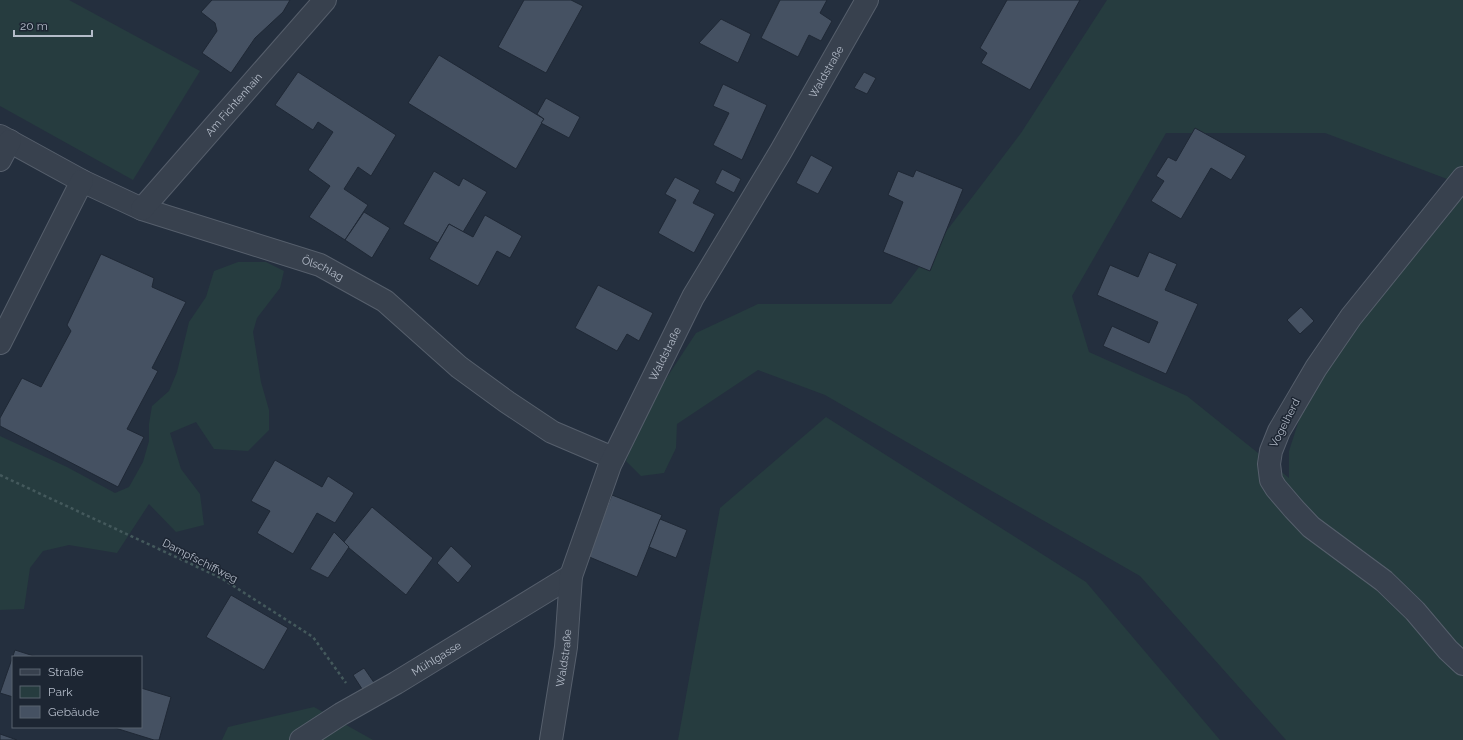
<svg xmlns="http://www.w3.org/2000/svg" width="1463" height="740" viewBox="0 0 1463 740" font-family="Raleway,sans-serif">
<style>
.green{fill:#263c3f}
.building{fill:#455162;stroke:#1f2835}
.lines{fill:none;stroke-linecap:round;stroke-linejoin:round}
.minor-casing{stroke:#565f6c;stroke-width:24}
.path{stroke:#44595c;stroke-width:2.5;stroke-dasharray:3 3;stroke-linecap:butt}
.minor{stroke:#38414e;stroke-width:22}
.labels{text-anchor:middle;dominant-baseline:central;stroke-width:3;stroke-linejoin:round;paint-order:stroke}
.street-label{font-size:11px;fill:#b4bcc9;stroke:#1d2633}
</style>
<rect width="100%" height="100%" fill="#242f3e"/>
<g class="green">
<polygon points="0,0 69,0 200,71 133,180 0,106"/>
<polygon points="1107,0 1463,0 1463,185 1325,133 1166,133 1072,296 1089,352 1187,396 1289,478 1289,451 1300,417 1351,331 1448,216 1463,196 1463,740 1286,740 1140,576 825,395 758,370 677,424 676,448 664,473 641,476 626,461 637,432 654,397 696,333 758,304 891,304 1021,133"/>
<polygon points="238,262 266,262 284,271 280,288 257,318 253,332 261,382 269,410 269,430 248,451 214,449 196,422 170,433 181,469 200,494 204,525 176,532 149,504 117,553 69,545 43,551 30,568 24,609 0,610 0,436 67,467 115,493 129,487 143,462 149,441 149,424 152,406 169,391 177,372 189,322 206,297 214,271"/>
<polygon points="826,417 1086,582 1220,740 678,740 720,508"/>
<polygon points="314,707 373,740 222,740 228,727"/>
</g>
<g class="building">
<polygon points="212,0 290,0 283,12 255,38 231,73 202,53 217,31 215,23 201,12"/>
<polygon points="524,0 571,0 583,6 546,73 498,47"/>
<polygon points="780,0 827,0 820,13 832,21 821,41 809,35 798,57 761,38"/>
<polygon points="1007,0 1080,0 1030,90 981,63 987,53 980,48"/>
<polygon points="721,19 751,34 738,63 699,43"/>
<polygon points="439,55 544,119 516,169 408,103"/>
<polygon points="298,72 396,135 371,176 358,167 344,189 368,205 345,240 309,217 330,186 308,170 333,132 318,122 313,130 275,105"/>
<polygon points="864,72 876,78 867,94 854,88"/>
<polygon points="723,84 767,105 742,160 713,145 729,113 713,106"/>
<polygon points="546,98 580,117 569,138 541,123 544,119 537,114"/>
<polygon points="1195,128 1246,156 1231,180 1211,168 1181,219 1151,201 1164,181 1156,176 1168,157 1176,161"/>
<polygon points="811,155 833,167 818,194 796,183"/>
<polygon points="722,169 741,179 734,193 715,183"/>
<polygon points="916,170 963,189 930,271 883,252 903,202 888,195 898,171 913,177"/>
<polygon points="434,171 459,186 463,178 487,192 463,232 449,224 438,243 403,224"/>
<polygon points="675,177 700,190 693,203 715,214 694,253 658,233 676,200 665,194"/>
<polygon points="364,212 390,228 372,258 345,240"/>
<polygon points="485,215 522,236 510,258 497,251 478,286 429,259 449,224 473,237"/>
<polygon points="1149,252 1177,264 1165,290 1198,304 1166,374 1103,346 1112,326 1149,343 1158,322 1097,295 1110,265 1138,277"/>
<polygon points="101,254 154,278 152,287 186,302 152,368 158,371 127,429 144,437 118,487 0,426 0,418 22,378 41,387 71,331 67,325"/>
<polygon points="598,285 653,313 639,341 627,334 617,351 575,328"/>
<polygon points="1301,307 1314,321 1300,334 1287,320"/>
<polygon points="275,460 322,487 328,476 354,493 335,523 317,513 293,554 257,533 270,511 251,501"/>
<polygon points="612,495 662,515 637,577 587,556"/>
<polygon points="372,507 433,558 406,595 343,543"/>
<polygon points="660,519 687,530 676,558 649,547"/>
<polygon points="334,532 349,547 328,578 310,569"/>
<polygon points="451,546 472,566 458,583 437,563"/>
<polygon points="231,595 288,628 264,670 206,637"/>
<polygon points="15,650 37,657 13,657 13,697 0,693"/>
<polygon points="364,668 375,684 364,692 353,675"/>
<polygon points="141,688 171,697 159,740 154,740 112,727 141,727"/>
<polygon points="0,734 17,740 0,740"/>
</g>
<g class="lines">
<defs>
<g id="minor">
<path id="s1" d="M0 136 82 181 142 209 320 265 385 301 459 367 507 402 552 432 613 458"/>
<polyline points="0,160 10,141"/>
<polyline points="1463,178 1351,317 1316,368 1279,431 1271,451 1269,464 1271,480 1276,488 1294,509 1311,527 1384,581 1415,611 1448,650 1463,664"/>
<path id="s2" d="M142 209 325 0"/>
<polyline points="0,343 82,181"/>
<path id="s3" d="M301 740 341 714 396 683 571 576"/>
<path id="s4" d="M551 740 566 647 571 576 610 465 693 297 781 151 867 0"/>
</g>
</defs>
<use href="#minor" class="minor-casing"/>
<polyline class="path" points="0,475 221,578 313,637 346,683"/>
<use href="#minor" class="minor"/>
</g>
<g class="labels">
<g class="street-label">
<text stroke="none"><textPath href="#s4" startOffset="732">Waldstraße</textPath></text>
<text stroke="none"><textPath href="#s2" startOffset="139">Am Fichtenhain</textPath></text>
<text stroke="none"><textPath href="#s1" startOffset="350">Ölschlag</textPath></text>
<text stroke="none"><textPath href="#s4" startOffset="407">Waldstraße</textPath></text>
<text transform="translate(1285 423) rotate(-63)">Vogelherd</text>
<text transform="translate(200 561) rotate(27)">Dampfschiffweg</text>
<text stroke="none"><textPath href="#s4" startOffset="83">Waldstraße</textPath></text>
<text stroke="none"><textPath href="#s3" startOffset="158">Mühlgasse</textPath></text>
</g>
</g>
<rect x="12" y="656" width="130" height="72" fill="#1d2633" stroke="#59626f"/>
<rect x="20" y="669" width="20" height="6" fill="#38414e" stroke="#59626f"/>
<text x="48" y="676" font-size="12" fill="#b4bcc9">Straße</text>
<rect x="20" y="686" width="20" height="12" fill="#263c3f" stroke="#59626f"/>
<text x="48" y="696" font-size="12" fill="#b4bcc9">Park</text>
<rect x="20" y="706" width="20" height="12" fill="#455162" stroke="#59626f"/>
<text x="48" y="716" font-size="12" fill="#b4bcc9">Gebäude</text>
<path d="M14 30v6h78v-6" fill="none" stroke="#b4bcc9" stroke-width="2"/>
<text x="20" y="30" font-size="12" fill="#b4bcc9" stroke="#1d2633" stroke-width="3" paint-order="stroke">20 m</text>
</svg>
